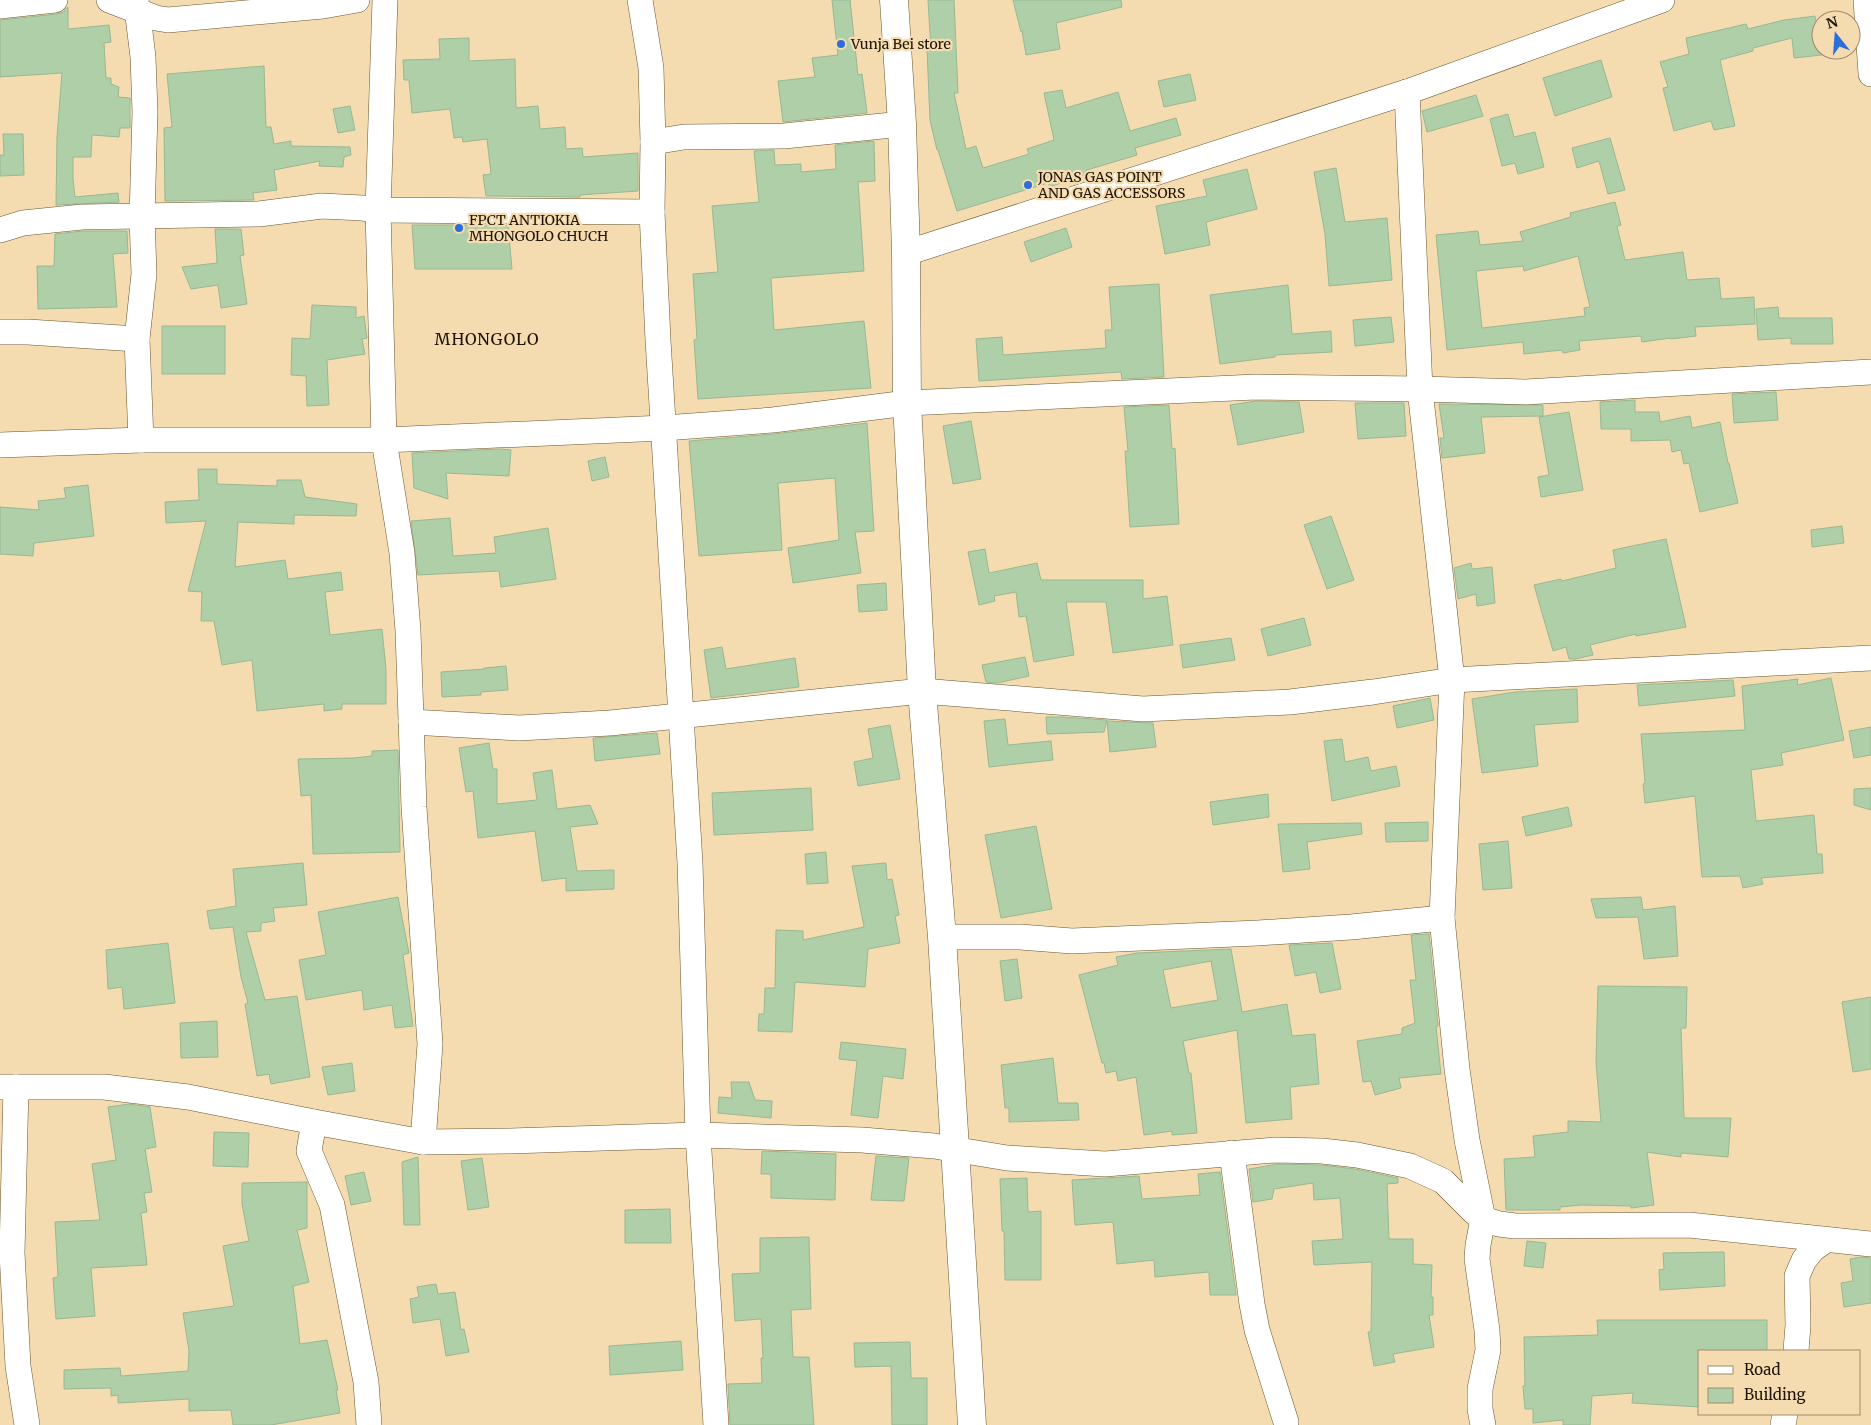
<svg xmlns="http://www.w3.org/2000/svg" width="1871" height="1425" viewBox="0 0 1871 1425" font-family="Merriweather,serif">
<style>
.building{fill:#afcfa8;stroke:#98b892;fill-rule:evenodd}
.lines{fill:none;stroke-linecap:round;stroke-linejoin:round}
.minor-casing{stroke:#6b552d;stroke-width:26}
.tertiary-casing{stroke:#6b552d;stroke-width:29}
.minor{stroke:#fff;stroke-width:25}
.tertiary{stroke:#fff;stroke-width:28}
.poi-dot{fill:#2e6edc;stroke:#f5dbb0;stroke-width:2}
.labels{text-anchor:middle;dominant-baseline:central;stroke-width:4.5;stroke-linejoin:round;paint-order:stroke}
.poi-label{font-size:14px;fill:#1d1405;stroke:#f5dbb0;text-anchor:start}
.quarter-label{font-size:16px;letter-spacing:1px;fill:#1d1405;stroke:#f5dbb0}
</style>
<rect width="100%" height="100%" fill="#f5dbb0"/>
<g class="building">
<polygon points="832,0 850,0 858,75 862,74 867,113 783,122 778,81 815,77 812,58 838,55"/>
<polygon points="928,0 954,0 958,93 954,93 966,149 976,146 983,168 1029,154 1027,149 1054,140 1044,93 1062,90 1066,108 1118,92 1130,131 1176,118 1181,135 1135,148 1137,155 1087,170 1088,173 1050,187 1048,183 957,211 938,150 937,150 930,120 927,50 931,50"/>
<polygon points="1013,0 1121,0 1122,7 1056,23 1060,49 1026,55 1022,31 1021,32"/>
<polygon points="68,7 68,29 109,25 111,42 104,43 106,78 111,78 111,84 119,87 118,97 130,98 130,128 120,128 119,137 92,135 91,157 73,157 73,178 75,197 118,193 119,202 56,205 57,137 62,73 0,77 0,20 57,14 63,12"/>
<polygon points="1815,16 1822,55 1794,58 1792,38 1753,48 1753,51 1720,60 1735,126 1714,130 1711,121 1674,131 1663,88 1668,87 1660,62 1689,54 1686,38 1746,24 1748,29 1784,20"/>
<polygon points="469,38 469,61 515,59 516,108 538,106 540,129 565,127 566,149 582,148 583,157 638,153 638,191 580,195 580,197 486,196 483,175 491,174 487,139 463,142 462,137 454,138 450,109 412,113 409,80 404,80 403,60 440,59 439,39"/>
<polygon points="1601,60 1612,97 1555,116 1543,78"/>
<polygon points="264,66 266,127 271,127 274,144 291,141 291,146 350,147 351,155 344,157 343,167 319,166 320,161 274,170 277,190 253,193 254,200 165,201 164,128 172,127 167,74"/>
<polygon points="1190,74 1196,100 1164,107 1158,81"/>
<polygon points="1476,95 1483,116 1427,132 1422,111"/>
<polygon points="350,106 355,130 338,133 333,109"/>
<polygon points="1508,114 1514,137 1535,132 1544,167 1518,174 1515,163 1502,166 1490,119"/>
<polygon points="3,134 23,134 24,175 0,176 0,155 4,155"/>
<polygon points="1610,138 1625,190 1608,194 1599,161 1577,168 1572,148"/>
<polygon points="874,141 875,181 858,182 864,271 771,278 774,330 864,321 871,388 698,399 694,340 697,339 693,274 718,272 712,206 759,202 754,151 774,150 775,165 801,164 801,172 836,169 835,145"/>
<polygon points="1336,168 1345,222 1387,218 1392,280 1329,286 1325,234 1314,172"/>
<polygon points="1247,169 1257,209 1206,222 1210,245 1165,254 1156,206 1207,196 1203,180"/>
<path d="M1615 202 1621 225 1617 226 1625 260 1683 252 1687 280 1719 278 1721 299 1754 297 1755 324 1695 327 1696 336 1671 339V338L1642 342 1641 336 1579 341 1580 350 1563 353 1562 350 1524 354 1523 342 1447 350 1436 235 1478 231 1480 245 1523 241 1520 232 1571 217 1570 213ZM1578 256 1590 307 1584 308 1585 316 1482 328 1476 271 1523 266 1524 271Z"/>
<polygon points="412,225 508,225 512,269 415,269"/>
<polygon points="1066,228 1072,247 1031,262 1024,242"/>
<polygon points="215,229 241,229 244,255 240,256 247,304 221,308 218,285 191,289 182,267 217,263"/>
<polygon points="83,231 127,231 128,253 113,254 117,307 38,309 37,266 54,266 55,234"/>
<polygon points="1159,284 1164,377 1122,379 1121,372 979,381 976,339 1002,337 1003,355 1106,348 1105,330 1112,330 1109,287"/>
<polygon points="1288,285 1292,334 1331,331 1332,352 1275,355 1275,357 1220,364 1210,295"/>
<polygon points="312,305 356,307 356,318 364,316 367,338 362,339 365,354 327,360 329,405 307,406 306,376 291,375 292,338 310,339"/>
<polygon points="1778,307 1779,318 1832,318 1833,344 1791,344 1791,338 1758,340 1756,309"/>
<polygon points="1391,317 1394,342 1355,346 1353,320"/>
<rect x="162" y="326" width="63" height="48"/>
<polygon points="1776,392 1778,420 1734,423 1732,394"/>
<polygon points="1635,400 1635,412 1659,412 1660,422 1690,416 1692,428 1720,422 1728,463 1729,463 1738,503 1700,512 1689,463 1684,464 1681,450 1672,452 1670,440 1631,441 1631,429 1601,429 1600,402"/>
<polygon points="1256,401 1299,402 1304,432 1238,445 1230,405"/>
<polygon points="1355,403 1404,403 1406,436 1358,439"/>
<polygon points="1439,404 1543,405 1543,416 1481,417 1485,453 1442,458 1440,438 1444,438"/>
<polygon points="1169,405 1172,449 1175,448 1179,524 1130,527 1125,451 1128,451 1124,407"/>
<polygon points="1569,412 1583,490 1541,497 1538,477 1549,475 1539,417"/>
<polygon points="971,421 981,479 953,484 943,426"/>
<polygon points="867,423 874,531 855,532 861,573 793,583 788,548 839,540 835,478 778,483 782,550 699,556 689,441 774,434"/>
<polygon points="500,449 511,450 509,476 446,473 448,499 414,488 412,453"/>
<polygon points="605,457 609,477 592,481 588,461"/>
<polygon points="198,469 217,469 217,484 277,486 277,480 301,480 305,497 357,504 356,516 294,515 294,524 238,522 235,567 285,560 288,579 341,572 343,590 325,592 330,635 382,629 386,669 386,704 342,704 342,709 324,711 324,704 257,711 252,660 222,665 214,621 201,621 202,592 188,591 206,521 166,523 165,502 199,500"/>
<polygon points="88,485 94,536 34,543 33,556 0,554 0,507 39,510 38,501 66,498 64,488"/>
<polygon points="1331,516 1354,580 1327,589 1304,525"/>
<polygon points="450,518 453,556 496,553 494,537 548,528 556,579 501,587 499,571 418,575 411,521"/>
<polygon points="1842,526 1844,543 1812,547 1811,530"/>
<polygon points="1666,539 1686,627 1636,636 1636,634 1590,645 1593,655 1575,659 1569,659 1566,647 1553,651 1534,585 1561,579 1562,581 1616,568 1613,550"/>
<polygon points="985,549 989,573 1037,563 1041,580 1143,580 1143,599 1167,596 1173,645 1113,653 1106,602 1066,602 1074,655 1034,662 1026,616 1019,617 1016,592 994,596 995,601 979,605 968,552"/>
<polygon points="1471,563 1472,569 1492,567 1495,603 1477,606 1476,594 1458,599 1454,568"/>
<polygon points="886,583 887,610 859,612 857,585"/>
<polygon points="1304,618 1311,645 1268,656 1261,629"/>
<polygon points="1231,638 1235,660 1183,668 1180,645"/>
<polygon points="722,647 726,669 795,658 799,687 711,698 704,650"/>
<polygon points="1025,657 1029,676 997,683 986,682 982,665"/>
<polygon points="506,666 508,690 481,692 481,695 442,697 441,672 484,669 484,668"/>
<polygon points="1831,678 1844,740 1781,753 1783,765 1751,770 1756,821 1814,815 1817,854 1822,854 1823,873 1761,878 1763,884 1743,888 1740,876 1702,877 1695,796 1645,803 1643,784 1645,783 1641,734 1745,730 1742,686 1798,679 1797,685"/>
<polygon points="1733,680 1735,696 1639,706 1637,685"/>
<polygon points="1577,689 1578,722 1534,725 1538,766 1482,773 1472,699 1515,692"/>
<polygon points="1430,698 1434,720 1397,728 1393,706"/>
<polygon points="1046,717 1061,717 1107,720 1104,732 1047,734"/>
<polygon points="1005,719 1008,745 1051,741 1053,760 989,767 984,721"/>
<polygon points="1107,721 1153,723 1156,747 1110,752"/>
<polygon points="890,725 900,779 858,786 854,762 873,758 868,729"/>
<polygon points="1871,727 1871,755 1854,758 1849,731"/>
<polygon points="657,733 660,754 595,761 593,738"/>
<polygon points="1342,739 1345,762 1368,757 1371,771 1396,766 1400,786 1332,801 1324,741"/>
<polygon points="489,743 493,769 497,769 497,804 537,800 533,773 552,770 557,809 590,805 598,824 570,827 577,871 614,870 614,889 566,891 566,878 542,881 535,831 478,838 473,791 466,792 459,748"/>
<polygon points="398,750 400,852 313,854 311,795 301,796 298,759 354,758 372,756 372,751"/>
<polygon points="811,788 813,830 714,835 712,793"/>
<polygon points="1871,788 1871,810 1854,805 1854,789"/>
<polygon points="1268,794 1269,817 1213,825 1210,802"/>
<polygon points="1568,807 1572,826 1526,836 1522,817"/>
<polygon points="1428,822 1428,841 1386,842 1385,823"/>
<polygon points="1361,823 1362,834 1307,842 1310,869 1283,872 1278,824"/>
<polygon points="1036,826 1052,909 1001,918 985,835"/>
<polygon points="1508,841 1512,888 1483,890 1479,844"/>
<polygon points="826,852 828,883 807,884 805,854"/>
<polygon points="303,863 307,905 273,908 275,921 261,923 261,931 246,932 265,1000 297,996 310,1077 271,1084 269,1074 257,1076 245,1004 248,1003 241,977 233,927 210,929 207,911 236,906 233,869"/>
<polygon points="886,863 887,880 892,879 899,915 895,916 900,943 868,949 865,987 795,982 792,1032 758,1031 759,1014 764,1014 765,988 775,988 776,930 803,931 803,940 864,927 852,866"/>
<polygon points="398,897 409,953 403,955 413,1026 395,1028 392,1005 364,1010 362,990 306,1000 299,960 326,955 318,912"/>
<polygon points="1641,897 1643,910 1675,906 1678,956 1644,959 1638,917 1596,918 1591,899"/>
<polygon points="1429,934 1438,1026 1436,1027 1441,1074 1399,1078 1401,1088 1375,1095 1371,1081 1363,1082 1357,1041 1402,1034 1402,1028 1415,1023 1410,980 1416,980 1411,935"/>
<polygon points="168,943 175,1003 124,1009 122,987 108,989 106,950"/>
<polygon points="1332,943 1341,989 1320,993 1316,972 1295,976 1289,945"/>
<path d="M1231 949 1242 1012 1287 1004 1292 1036 1315 1034 1319 1084 1290 1087 1292 1119 1246 1123 1237 1030 1183 1041 1189 1073H1191L1197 1133 1172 1135V1131L1144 1135 1136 1077 1118 1081 1116 1071 1106 1073 1104 1063H1102L1079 975 1118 965 1116 957 1137 953ZM1211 961 1218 1000 1171 1008 1163 970Z"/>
<polygon points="1017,959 1022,998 1005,1001 1000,961"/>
<polygon points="1598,986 1687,987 1686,1028 1681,1028 1684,1118 1731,1118 1728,1157 1681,1153 1681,1157 1647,1152 1654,1205 1631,1208 1631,1206 1581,1205 1560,1207 1560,1210 1506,1210 1504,1159 1535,1157 1533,1136 1568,1132 1568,1121 1601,1122 1596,1062"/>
<polygon points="1871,997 1871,1069 1853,1072 1842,1002"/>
<polygon points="217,1021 218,1057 181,1058 180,1023"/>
<polygon points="841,1042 906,1049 903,1079 883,1076 878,1118 851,1115 857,1061 839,1059"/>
<polygon points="1053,1058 1058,1103 1078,1103 1079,1120 1009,1122 1009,1108 1005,1108 1001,1065"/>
<polygon points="352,1063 355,1091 328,1095 322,1067"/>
<polygon points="731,1082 749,1082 755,1100 772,1101 771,1118 718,1113 719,1097 732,1098"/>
<polygon points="129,1104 150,1107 156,1147 145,1149 152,1192 144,1193 147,1212 141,1213 147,1265 91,1268 95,1316 56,1319 53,1278 58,1277 55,1222 100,1220 92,1164 116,1160 108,1107"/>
<polygon points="214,1132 249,1133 248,1167 213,1166"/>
<polygon points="762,1151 836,1154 835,1200 771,1198 771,1174 761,1174"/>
<polygon points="876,1156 909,1158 904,1201 871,1200"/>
<polygon points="418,1157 420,1225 404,1225 402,1162"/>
<polygon points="482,1158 489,1207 468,1210 461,1161"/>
<polygon points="1278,1164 1321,1165 1355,1169 1398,1178 1398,1183 1387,1184 1389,1239 1413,1239 1413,1264 1432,1265 1431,1297 1433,1297 1433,1315 1429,1315 1434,1347 1393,1354 1395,1362 1374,1366 1368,1332 1371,1332 1372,1262 1314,1265 1312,1241 1343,1239 1340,1198 1314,1200 1313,1183 1274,1189 1272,1199 1253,1202 1249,1169"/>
<polygon points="364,1172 371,1201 351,1205 345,1176"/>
<polygon points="1220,1172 1236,1295 1210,1295 1209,1272 1155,1277 1154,1260 1117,1264 1113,1222 1075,1225 1072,1180 1139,1176 1142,1199 1200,1195 1198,1174"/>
<polygon points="1027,1178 1028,1212 1041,1211 1041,1280 1005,1280 1004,1231 1002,1231 1000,1179"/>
<polygon points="307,1182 307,1228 297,1230 309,1282 293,1286 300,1344 327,1340 338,1390 336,1390 340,1413 271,1425 233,1425 231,1410 189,1411 189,1399 118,1403 118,1395 111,1396 111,1388 64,1389 64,1370 120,1368 121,1376 188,1371 189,1351 183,1313 234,1306 223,1246 249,1241 242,1204 242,1183"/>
<polygon points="670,1209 671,1243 625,1243 625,1210"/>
<polygon points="809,1237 811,1309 791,1310 793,1357 809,1357 814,1425 730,1425 728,1384 762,1383 761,1358 763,1358 761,1319 735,1321 732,1274 760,1273 760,1238"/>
<polygon points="1527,1241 1546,1243 1543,1268 1524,1266"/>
<polygon points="1724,1252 1725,1286 1660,1290 1659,1270 1664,1269 1663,1253"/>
<polygon points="1861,1257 1871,1258 1871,1303 1844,1307 1841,1283 1853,1281 1850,1259"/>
<polygon points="436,1284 438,1294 455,1292 461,1330 464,1329 469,1352 446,1356 440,1319 413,1323 410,1299 419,1297 417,1287"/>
<polygon points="1597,1320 1767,1320 1767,1351 1700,1351 1700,1407 1632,1403 1633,1393 1592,1396 1590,1425 1563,1425 1563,1420 1533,1423 1533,1409 1525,1409 1523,1386 1525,1386 1524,1337 1598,1335"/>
<polygon points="681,1341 683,1370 610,1375 609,1346"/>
<polygon points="910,1342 911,1378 927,1378 927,1425 892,1425 891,1366 855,1367 854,1343"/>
</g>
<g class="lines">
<defs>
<g id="minor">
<polyline points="109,0 156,18 168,20 323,6 357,0"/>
<polyline points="136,0 143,57 145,112 142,217 144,274 137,339 141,440"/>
<polyline points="385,0 378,210 384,440 402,553 408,631 414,807 430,1044 423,1142"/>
<polyline points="640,0 651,68 653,142 652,212 658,340 690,863 698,1135 716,1425"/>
<polyline points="1866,0 1871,74"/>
<polyline points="0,6 55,0"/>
<polyline points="1407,92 1420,389 1452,680 1442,918 1457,1069 1467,1140 1483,1219 1478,1245 1477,1259 1487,1330 1488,1350 1480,1389 1480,1409 1483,1425"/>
<polyline points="653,142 684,137 784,136 902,124"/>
<polyline points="0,230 23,223 82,217 259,214 322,206 362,208 378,210 652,212"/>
<polyline points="906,253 1407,92 1662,0"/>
<polyline points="0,332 28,332 137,339"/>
<polyline points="0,445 141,440 384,440 664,428 773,420 907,403 1256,387 1420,389 1526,392 1871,372"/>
<polyline points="411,722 519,728 610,723 922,691 1143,709 1290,702 1373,692 1452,680 1871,658"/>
<polyline points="942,937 1020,937 1072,941 1258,933 1351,927 1442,918"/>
<polyline points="0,1087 104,1087 188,1097 314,1122 423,1142 510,1141 698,1135 862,1140 934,1146 1007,1158 1105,1164 1275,1150 1322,1151 1357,1155 1410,1166 1443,1181 1473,1211 1483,1219 1499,1224 1515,1226 1689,1225 1871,1244"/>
<polyline points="16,1087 12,1253 18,1366 27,1425"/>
<polyline points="314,1122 309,1151 332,1205 366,1382 369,1425"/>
<polyline points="1232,1153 1252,1304 1257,1330 1286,1422"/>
<polyline points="1796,1351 1798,1325 1797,1276 1804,1260 1813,1249 1826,1240"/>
<polyline points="1783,1425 1785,1414"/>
</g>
<polyline id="tertiary" points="894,0 902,124 906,253 907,403 922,691 942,937 972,1425"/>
</defs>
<use href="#minor" class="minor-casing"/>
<use href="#tertiary" class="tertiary-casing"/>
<use href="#minor" class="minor"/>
<use href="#tertiary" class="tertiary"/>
</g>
<g class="poi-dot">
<circle cx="841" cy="44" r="5"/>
<circle cx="1028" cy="185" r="5"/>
<circle cx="459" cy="228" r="5"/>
</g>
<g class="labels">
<g class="poi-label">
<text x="851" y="44">Vunja Bei store</text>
<text x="1038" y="177">JONAS GAS POINT<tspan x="1038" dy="16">AND GAS ACCESSORS</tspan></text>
<text x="469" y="220">FPCT ANTIOKIA<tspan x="469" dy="16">MHONGOLO CHUCH</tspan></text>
</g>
<g class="quarter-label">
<text x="487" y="339">MHONGOLO</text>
</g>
</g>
<rect x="1698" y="1350" width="162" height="65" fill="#f5dbb0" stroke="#9f8b6c"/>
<rect x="1708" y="1366" width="25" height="8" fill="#ffffff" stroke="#9f8b6c"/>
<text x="1744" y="1375" font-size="15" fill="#1d1405">Road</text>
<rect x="1708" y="1388" width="25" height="15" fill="#afcfa8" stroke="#9f8b6c"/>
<text x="1744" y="1400" font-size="15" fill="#1d1405">Building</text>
<g transform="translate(1836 35) rotate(343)"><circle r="24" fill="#f5dbb0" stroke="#9f8b6c"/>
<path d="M0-4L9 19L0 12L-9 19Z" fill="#2e6edc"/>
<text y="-8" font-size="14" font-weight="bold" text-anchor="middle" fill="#1d1405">N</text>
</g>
</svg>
